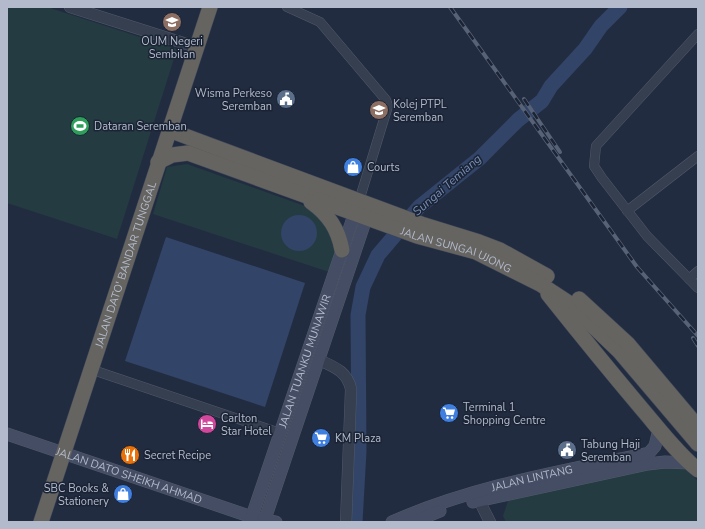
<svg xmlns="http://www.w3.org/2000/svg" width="705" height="529" viewBox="0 0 705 529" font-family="'Nunito Sans',sans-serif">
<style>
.green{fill:#243b41}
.water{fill:#324467}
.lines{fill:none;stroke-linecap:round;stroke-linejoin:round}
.river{stroke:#324467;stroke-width:15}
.minor-casing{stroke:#515a6b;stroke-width:10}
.tertiary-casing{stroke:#515a6b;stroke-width:12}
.secondary-casing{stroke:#515a6b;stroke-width:13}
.trunk-casing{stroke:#3e4758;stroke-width:16}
.minor{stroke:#363f50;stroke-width:9}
.tertiary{stroke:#363f50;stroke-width:11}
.secondary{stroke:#444d63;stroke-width:12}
.trunk{stroke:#656461;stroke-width:15}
.rail-casing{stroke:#586277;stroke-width:4}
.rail{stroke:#1b2435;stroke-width:2.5;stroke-dasharray:8;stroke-linecap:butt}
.labels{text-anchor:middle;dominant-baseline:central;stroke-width:3;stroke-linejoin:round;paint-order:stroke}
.poi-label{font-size:11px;fill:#b2bacb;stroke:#1b2435;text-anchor:start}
.street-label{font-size:11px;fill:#b2bacb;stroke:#1b2435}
.water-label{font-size:12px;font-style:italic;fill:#778db5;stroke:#1b2435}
</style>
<rect width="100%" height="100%" fill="#222c40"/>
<g class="green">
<polygon points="7,7 47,7 177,49 117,239 7,203"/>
<polygon points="187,164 305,206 317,215 329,228 337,250 329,272 153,214 167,167"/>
<polygon points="670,462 683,467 698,481 698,522 506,522 503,516 508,501"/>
</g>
<g class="water">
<circle cx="299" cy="233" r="18"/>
<polygon points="166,237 305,283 265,407 125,361"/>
</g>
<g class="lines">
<polyline class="river" points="355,522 359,451 358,315 363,287 378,255 419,207 480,158 518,120 542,101 551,86 585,49 601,26 620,7"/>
<defs>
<g id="minor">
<polyline points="287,7 320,22 386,100 388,106 359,201"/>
<polyline points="698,34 596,146 594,166 602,178 647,236 698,288"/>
<polyline points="627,211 698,156"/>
<polyline points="689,279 698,271"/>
<polyline points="90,369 280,433"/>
</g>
<g id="tertiary">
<polyline points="70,7 196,47"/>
<path d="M319 360C334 367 347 371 351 389L346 522"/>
<polyline points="476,494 490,522"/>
</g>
<g id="secondary">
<path id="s1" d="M7 434 252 517 276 522"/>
<polyline points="473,502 648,464 665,462 690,463"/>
<path id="s2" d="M250 522 357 206"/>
<polyline points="264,522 369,210"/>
<path id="s3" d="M392 522C473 486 563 471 649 453L655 446 659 429"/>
<polyline points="413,522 440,511"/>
</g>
<g id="trunk">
<polyline points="169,130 424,225 479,242 500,250 547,276"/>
<path id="s4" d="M158 162 172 155 188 153 417 236 476 252 540 284 569 303 619 351 698 444"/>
<path d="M311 202C329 215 338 229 342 250"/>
<path d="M548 294C579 333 610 371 642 409 660 430 677 453 698 470"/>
<polyline points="579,299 628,344 698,427"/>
<path id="s5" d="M41 522 210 7"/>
</g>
</defs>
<use href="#minor" class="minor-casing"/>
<use href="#tertiary" class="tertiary-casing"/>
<use href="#secondary" class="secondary-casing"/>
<use href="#trunk" class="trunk-casing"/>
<use href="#minor" class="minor"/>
<use href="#tertiary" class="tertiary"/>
<use href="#secondary" class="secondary"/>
<use href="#trunk" class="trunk"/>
<defs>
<g id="rail">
<polyline points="450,7 637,267 698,336"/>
<polyline points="524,99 560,152"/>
<polyline points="693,338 698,346"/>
</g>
</defs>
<use href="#rail" class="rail-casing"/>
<use href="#rail" class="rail"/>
</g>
<defs>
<symbol id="university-disc" viewBox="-11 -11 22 22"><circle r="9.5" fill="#8d6e63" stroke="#1b2435"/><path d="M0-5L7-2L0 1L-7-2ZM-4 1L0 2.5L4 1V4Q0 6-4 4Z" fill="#fff"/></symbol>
<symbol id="civic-disc" viewBox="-11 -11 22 22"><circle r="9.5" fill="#5c6f8a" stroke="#1b2435"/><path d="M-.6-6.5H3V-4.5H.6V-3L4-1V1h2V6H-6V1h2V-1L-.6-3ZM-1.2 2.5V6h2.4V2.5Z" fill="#fff"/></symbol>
<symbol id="stadium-disc" viewBox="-11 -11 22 22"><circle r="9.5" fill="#2e9e5b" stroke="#1b2435"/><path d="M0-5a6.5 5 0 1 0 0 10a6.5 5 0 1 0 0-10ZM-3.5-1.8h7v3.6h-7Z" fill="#fff"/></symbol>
<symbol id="shop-disc" viewBox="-11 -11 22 22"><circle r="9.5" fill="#3f7fe0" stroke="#1b2435"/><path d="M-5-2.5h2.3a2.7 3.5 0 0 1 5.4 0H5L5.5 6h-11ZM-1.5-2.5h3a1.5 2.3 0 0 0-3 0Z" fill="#fff"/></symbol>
<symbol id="supermarket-disc" viewBox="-11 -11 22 22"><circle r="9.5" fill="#3f7fe0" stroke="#1b2435"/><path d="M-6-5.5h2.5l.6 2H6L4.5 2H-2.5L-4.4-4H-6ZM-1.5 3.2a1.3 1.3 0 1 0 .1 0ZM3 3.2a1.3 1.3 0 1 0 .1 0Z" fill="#fff"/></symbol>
<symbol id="hotel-disc" viewBox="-11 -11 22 22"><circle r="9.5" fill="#d1479c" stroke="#1b2435"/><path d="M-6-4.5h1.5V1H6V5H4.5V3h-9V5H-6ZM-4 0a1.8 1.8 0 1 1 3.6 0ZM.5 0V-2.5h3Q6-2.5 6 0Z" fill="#fff"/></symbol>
<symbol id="restaurant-disc" viewBox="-11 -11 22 22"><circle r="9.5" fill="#e8710a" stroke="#1b2435"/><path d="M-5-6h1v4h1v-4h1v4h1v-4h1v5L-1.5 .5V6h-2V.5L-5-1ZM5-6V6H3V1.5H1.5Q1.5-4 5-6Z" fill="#fff"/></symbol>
</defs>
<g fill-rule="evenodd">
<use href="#university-disc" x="161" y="11" width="22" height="22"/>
<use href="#civic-disc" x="275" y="88" width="22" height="22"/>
<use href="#university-disc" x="368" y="99" width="22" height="22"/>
<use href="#stadium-disc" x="69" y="115" width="22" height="22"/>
<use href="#shop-disc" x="342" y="156" width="22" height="22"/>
<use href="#supermarket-disc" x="438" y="402" width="22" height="22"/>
<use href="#hotel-disc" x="196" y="413" width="22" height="22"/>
<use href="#supermarket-disc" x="310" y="427" width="22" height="22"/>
<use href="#civic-disc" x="556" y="439" width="22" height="22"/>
<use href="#restaurant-disc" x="119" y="444" width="22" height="22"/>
<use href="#shop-disc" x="112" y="483" width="22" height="22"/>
</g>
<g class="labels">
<g class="poi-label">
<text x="172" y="41" text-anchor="middle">OUM Negeri<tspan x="172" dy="13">Sembilan</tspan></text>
<text x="272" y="93" text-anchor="end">Wisma Perkeso<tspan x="272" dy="13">Seremban</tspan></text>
<text x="393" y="104">Kolej PTPL<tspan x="393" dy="13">Seremban</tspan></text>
<text x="94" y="126">Dataran Seremban</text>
<text x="367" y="167">Courts</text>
<text x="463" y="407">Terminal 1<tspan x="463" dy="13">Shopping Centre</tspan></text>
<text x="221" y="418">Carlton<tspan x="221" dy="13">Star Hotel</tspan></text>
<text x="335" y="438">KM Plaza</text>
<text x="581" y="444">Tabung Haji<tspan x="581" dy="13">Seremban</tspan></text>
<text x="144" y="455">Secret Recipe</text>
<text x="109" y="488" text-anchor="end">SBC Books &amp;<tspan x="109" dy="13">Stationery</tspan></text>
</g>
<g class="street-label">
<text stroke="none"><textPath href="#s4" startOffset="317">JALAN SUNGAI UJONG</textPath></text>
<text stroke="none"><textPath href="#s5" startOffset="271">JALAN DATO' BANDAR TUNGGAL</textPath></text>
<text stroke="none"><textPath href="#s2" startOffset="170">JALAN TUANKU MUNAWIR</textPath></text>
<text stroke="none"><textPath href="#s1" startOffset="129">JALAN DATO SHEIKH AHMAD</textPath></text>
<text stroke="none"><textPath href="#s3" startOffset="147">JALAN LINTANG</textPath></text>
</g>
<g class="water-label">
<text transform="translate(447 185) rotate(-41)">Sungai Temiang</text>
</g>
</g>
<rect width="705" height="529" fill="none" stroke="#b2bacb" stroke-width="16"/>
</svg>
